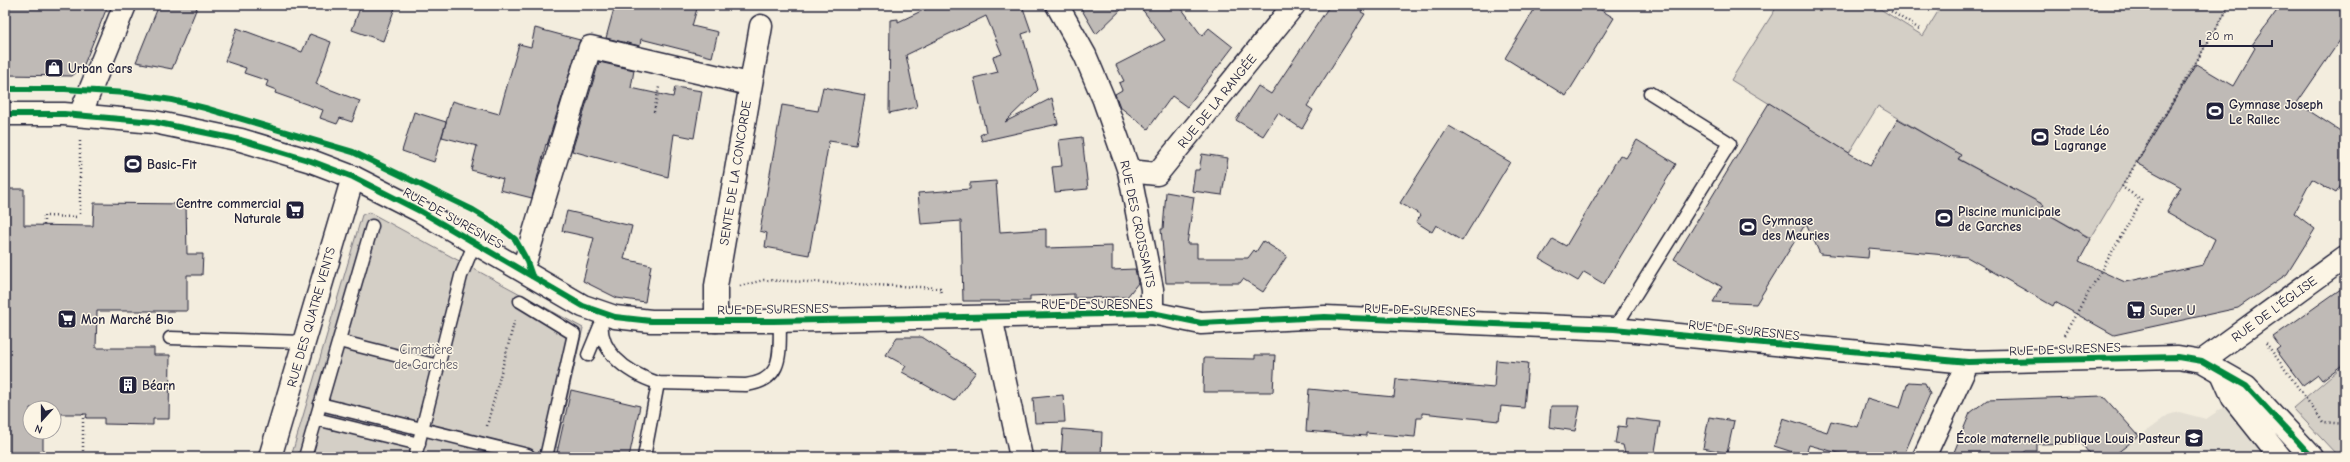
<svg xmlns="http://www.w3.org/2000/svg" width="2350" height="462" viewBox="0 0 2350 462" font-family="'Comic Neue',sans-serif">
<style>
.built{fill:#e3ded2}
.green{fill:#d4cfc6;stroke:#7b7880}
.building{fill:#bfbab6;stroke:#22223b}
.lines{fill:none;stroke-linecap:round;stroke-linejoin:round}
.lane-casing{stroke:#22223b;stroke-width:15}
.street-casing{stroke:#22223b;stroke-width:25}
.secondary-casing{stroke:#22223b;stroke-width:25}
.path{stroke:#22223b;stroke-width:2.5;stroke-dasharray:1 3;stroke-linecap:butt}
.lane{stroke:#fcf5e5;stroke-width:12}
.street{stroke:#fcf5e5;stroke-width:22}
.secondary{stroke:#fcf5e5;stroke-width:22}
.cycleway-casing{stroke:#fcf5e5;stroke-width:8}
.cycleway{stroke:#00873e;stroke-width:6}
.labels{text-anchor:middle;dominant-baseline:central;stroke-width:3;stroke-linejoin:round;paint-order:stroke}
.poi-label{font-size:13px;font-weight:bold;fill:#22223b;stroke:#fcf5e5;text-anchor:start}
.street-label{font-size:13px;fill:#22223b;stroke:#fcf5e5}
.park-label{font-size:13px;fill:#575665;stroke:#fcf5e5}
</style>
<rect width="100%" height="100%" fill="#f3edde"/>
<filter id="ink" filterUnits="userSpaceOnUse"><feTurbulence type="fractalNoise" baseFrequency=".025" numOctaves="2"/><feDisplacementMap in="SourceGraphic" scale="8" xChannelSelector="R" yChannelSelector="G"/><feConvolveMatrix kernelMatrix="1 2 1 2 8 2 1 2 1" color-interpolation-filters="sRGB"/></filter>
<g filter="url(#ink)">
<polygon class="built" points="2227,405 2265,457 2112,457 2168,415 2179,412 2206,419"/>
<g class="green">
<polygon points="1778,5 1874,5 1923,36 1942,5 2230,5 2091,238 2041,210 2043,205 1959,159 1960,155 1878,106 1849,153 1731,80"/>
<polygon points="369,212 583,328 556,447 600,457 291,457 362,215"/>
<polygon points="2345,364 2345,447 2336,454 2293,408"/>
</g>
<g class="building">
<polygon points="5,5 108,5 83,67 72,76 5,75"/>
<polygon points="159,5 198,5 172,69 136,62"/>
<polygon points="361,5 396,5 383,41 352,30"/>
<polygon points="615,5 698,5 692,26 718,32 712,57 641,39 640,46 606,38"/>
<polygon points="934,5 1022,5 1031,31 1022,34 1038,90 1005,122 1052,98 1058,124 982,141 980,135 986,132 974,78 998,72 993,57 1002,54 986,16 906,55 917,107 889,113 890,20 898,19 898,22"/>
<polygon points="1079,5 1126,5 1096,34"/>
<polygon points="1139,5 1179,5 1202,36 1209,28 1233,47 1187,107 1172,96 1148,129 1120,107 1115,94 1122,90 1119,83 1124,81 1116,65 1165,40"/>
<polygon points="1330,5 1365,5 1361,12 1365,14 1307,106 1313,110 1302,129 1278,113 1263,136 1236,120 1258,86 1271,94"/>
<polygon points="1537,5 1593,5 1614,18 1566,96 1505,58"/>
<polygon points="2281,5 2345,5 2345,33 2297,103 2345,134 2345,179 2336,193 2312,179 2294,213 2315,229 2287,274 2238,308 2114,335 2055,302 2053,306 1967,257 1869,248 1868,258 1820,254 1806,223 1756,304 1713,302 1722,287 1674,259 1769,103 1870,166 1898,119 1961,155 1958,159 2044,205 2041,210 2091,239 2079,261 2125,282 2203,265 2215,239 2167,212 2181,187 2137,163 2196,64 2233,86 2255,48 2252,45"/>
<polygon points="237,28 302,52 310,34 331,42 316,84 360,101 352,122 340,118 337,124 320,118 323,110 275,93 276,90 266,86 268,81 244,73 246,68 225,61"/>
<polygon points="535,28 580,40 547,145 546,144 532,198 500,190 503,179 471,170 477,146 442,137 452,101 499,114 519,44 531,47"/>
<polygon points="599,62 634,70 631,88 673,97 675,87 702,91 694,138 674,134 668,177 572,151"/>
<polygon points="823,87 865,95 856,145 829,141 809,255 765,247 767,233 760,231 782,105 818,111"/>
<polygon points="414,112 446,122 434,162 402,151"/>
<polygon points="1449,126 1510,162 1462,241 1436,225 1432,232 1416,222 1421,215 1400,203"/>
<polygon points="1082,137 1088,189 1055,192 1052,167 1062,166 1059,140"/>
<polygon points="1637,140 1676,164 1604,284 1584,272 1578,281 1540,259 1553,239 1566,246 1620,155 1626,158"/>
<polygon points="1202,154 1228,158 1222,195 1192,191 1195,170 1199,170"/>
<polygon points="996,181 1000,232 1046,229 1046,248 1112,246 1112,270 1135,269 1138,283 1127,297 1074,298 1074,294 1030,296 1030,301 963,301 961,221 921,224 918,193 970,189 970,183"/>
<polygon points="5,189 24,189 24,225 93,226 94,203 186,204 187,254 203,254 202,275 187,275 187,311 97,311 96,348 154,348 154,355 170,355 169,419 153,419 153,425 104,424 104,418 86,418 87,414 54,414 54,408 30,408 30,432 43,432 43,457 5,457"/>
<polygon points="1166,192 1194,197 1187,244 1197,244 1197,258 1248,258 1254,250 1256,252 1263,241 1287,256 1263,292 1243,279 1240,283 1166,283 1161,229 1163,229"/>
<polygon points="567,211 632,226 624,259 651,265 645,302 617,298 583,281 594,238 562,231"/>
<polygon points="2345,286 2345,363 2322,380 2318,375 2303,386 2276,350 2280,347 2273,337"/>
<polygon points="897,337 922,337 976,372 954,401 902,372 906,366 886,355"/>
<polygon points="1255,355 1275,355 1273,392 1203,392 1204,358 1255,359"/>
<polygon points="1496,360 1528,363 1524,408 1501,406 1499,421 1422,413 1422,418 1417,418 1415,437 1366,433 1366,436 1306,431 1309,389 1394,397 1396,379 1494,388"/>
<polygon points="1908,382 1925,383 1930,394 1903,457 1853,457 1809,445 1805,456 1774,446 1783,418 1827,432 1831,421 1858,427 1867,398 1900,408"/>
<polygon points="571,390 640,406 629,457 556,457"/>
<polygon points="1063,395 1065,422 1035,423 1033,398"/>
<polygon points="2103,396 2139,436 2112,457 2092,457 2081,443 2037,444 2037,451 2026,451 2017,457 1952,457 1970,413 1987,400"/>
<polygon points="1551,406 1580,406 1575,431 1549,427"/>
<polygon points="1709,417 1734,421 1727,453 1703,448"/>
<polygon points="1627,418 1660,422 1654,457 1626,457 1623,445 1615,444 1618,426 1626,427"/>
<polygon points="1063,429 1102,432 1101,457 1061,457"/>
</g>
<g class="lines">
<defs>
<g id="lane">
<polyline points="520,301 574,334 546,457"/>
<path d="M603 314C594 350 627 373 658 383L746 385C785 380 779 352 780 320"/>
<polyline points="1614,329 1730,143 1650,93"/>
<polyline points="170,338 303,342"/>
<polyline points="339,341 438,366"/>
<polyline points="588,355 600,326"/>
<polyline points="320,404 528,455"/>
<polyline points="316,419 419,444"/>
<polyline points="305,457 372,226"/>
<polyline points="415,457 461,276 475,242"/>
<polyline points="644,457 658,383"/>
</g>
<g id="street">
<polyline points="1057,5 1085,55 1104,100 1129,171 1152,289 1152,313"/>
<polyline points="80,115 125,5"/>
<polyline points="1129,171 1157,174 1294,5"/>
<polyline points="526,259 590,47 749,84"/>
<polyline points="991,317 1021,457"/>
<polyline points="716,321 716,286 761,26"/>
<polyline points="2202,361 2345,257"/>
<polyline points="270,457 353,177"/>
</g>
<g id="secondary">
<polyline points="5,114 64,114 154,122 241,140 311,161 353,177 420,211 583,306 615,317 651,321 774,321 1152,313 1201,323 1325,317 1614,329 1968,362 2178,357 2202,361 2246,386 2312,457"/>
<polyline points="2222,373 2233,398 2280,457"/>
<polyline points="1924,457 1968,362"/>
</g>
</defs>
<use href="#lane" class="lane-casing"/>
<use href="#street" class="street-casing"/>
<use href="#secondary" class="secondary-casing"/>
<g class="path">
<polyline points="1881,5 1921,30"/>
<polyline points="654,112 659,87"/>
<polyline points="44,225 44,216 80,217 80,139"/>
<polyline points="740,286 764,280 940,288 941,294"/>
<polyline points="2064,335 2142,200 2122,187 2230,5"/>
<polyline points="2266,343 2323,422 2345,424"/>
<polyline points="83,414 83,457"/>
<polyline points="487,426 515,319"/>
</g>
<use href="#lane" class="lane"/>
<use href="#street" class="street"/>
<use href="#secondary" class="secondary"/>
<defs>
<g id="cycleway">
<polyline points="5,89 65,89 126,93 172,100 205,108 353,152 473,210 496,224 515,239 526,259 532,276"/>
<polyline points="5,114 64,114 154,122 241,140 311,161 353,177 420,211 583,306 615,317 651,321 774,321 1152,313 1201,323 1325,317 1614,329 1968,362 2178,357 2202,361 2246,386 2312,457"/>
</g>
</defs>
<use href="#cycleway" class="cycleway-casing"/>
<use href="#cycleway" class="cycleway"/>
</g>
</g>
<defs>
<symbol id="shop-square" viewBox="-11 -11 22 22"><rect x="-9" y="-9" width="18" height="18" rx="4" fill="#22223b" stroke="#fcf5e5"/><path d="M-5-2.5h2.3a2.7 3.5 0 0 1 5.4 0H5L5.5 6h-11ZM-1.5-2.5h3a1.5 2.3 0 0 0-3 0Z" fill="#fff"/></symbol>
<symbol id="stadium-square" viewBox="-11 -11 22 22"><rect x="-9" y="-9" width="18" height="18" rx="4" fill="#22223b" stroke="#fcf5e5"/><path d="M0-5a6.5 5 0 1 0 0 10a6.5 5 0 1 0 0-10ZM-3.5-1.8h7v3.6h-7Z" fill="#fff"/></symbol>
<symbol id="supermarket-square" viewBox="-11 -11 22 22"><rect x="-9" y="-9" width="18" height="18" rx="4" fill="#22223b" stroke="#fcf5e5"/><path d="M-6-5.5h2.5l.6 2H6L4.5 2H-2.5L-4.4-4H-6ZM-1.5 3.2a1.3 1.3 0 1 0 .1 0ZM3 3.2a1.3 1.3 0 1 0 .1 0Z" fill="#fff"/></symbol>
<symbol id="building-square" viewBox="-11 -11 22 22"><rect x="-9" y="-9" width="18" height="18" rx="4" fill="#22223b" stroke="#fcf5e5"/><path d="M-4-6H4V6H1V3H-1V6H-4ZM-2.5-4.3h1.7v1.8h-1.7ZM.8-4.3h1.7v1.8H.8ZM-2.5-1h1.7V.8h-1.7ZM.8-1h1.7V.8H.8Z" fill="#fff"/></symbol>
<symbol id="school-square" viewBox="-11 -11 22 22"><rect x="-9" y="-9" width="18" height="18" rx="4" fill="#22223b" stroke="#fcf5e5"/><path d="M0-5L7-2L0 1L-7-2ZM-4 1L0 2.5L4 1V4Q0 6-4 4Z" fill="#fff"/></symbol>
</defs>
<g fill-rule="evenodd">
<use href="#shop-square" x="43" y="57" width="22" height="22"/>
<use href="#stadium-square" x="2204" y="100" width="22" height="22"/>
<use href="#stadium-square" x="2029" y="126" width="22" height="22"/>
<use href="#stadium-square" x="122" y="153" width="22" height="22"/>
<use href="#supermarket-square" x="284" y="199" width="22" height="22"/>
<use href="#stadium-square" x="1933" y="207" width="22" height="22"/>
<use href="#stadium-square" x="1737" y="216" width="22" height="22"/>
<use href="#supermarket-square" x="2125" y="299" width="22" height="22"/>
<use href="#supermarket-square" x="56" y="308" width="22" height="22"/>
<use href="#building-square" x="117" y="374" width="22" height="22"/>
<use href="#school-square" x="2183" y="427" width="22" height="22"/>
</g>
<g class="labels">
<g class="poi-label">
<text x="68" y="68">Urban Cars</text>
<text x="2229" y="104">Gymnase Joseph<tspan x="2229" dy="15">Le Rallec</tspan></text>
<text x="2054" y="130">Stade Léo<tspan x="2054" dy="15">Lagrange</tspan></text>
<text x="147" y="164">Basic-Fit</text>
<text x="281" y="203" text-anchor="end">Centre commercial<tspan x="281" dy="15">Naturale</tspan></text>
<text x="1958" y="211">Piscine municipale<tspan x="1958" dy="15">de Garches</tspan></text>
<text x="1762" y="220">Gymnase<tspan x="1762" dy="15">des Meuries</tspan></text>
<text x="2150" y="310">Super U</text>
<text x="81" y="319">Mon Marché Bio</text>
<text x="142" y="385">Béarn</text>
<text x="2180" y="438" text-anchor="end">École maternelle publique Louis Pasteur</text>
</g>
<g class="street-label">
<text transform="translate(1217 101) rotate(-51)">RUE DE LA RANGÉE</text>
<text transform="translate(735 173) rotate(-81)">SENTE DE LA CONCORDE</text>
<text transform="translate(453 218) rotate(29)">RUE DE SURESNES</text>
<text transform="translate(1138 224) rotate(78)">RUE DES CROISSANTS</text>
<text x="1097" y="304">RUE DE SURESNES</text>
<text transform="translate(773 309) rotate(-1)">RUE DE SURESNES</text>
<text transform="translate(2274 309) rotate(-36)">RUE DE L'ÉGLISE</text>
<text transform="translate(1420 310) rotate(2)">RUE DE SURESNES</text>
<text transform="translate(311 317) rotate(-74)">RUE DES QUATRE VENTS</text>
<text transform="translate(1744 330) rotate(6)">RUE DE SURESNES</text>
<text transform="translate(2065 349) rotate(-2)">RUE DE SURESNES</text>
</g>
<g class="park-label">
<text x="426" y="349">Cimetière<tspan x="426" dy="15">de Garches</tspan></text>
</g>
</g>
<rect width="2350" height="462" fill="none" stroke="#fcf5e5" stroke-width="20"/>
<rect x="10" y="10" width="2330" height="442" fill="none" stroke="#22223b" stroke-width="1.5" filter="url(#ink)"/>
<g transform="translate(42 420) rotate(201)"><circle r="19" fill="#fcf5e5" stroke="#a5a1a1"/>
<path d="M0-3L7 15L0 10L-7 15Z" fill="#22223b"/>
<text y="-6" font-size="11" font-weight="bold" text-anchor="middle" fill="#22223b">N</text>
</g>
<path d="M2200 40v6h72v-6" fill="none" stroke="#22223b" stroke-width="2"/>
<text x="2206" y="40" font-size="12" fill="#22223b" stroke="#fcf5e5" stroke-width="3" paint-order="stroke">20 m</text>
</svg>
